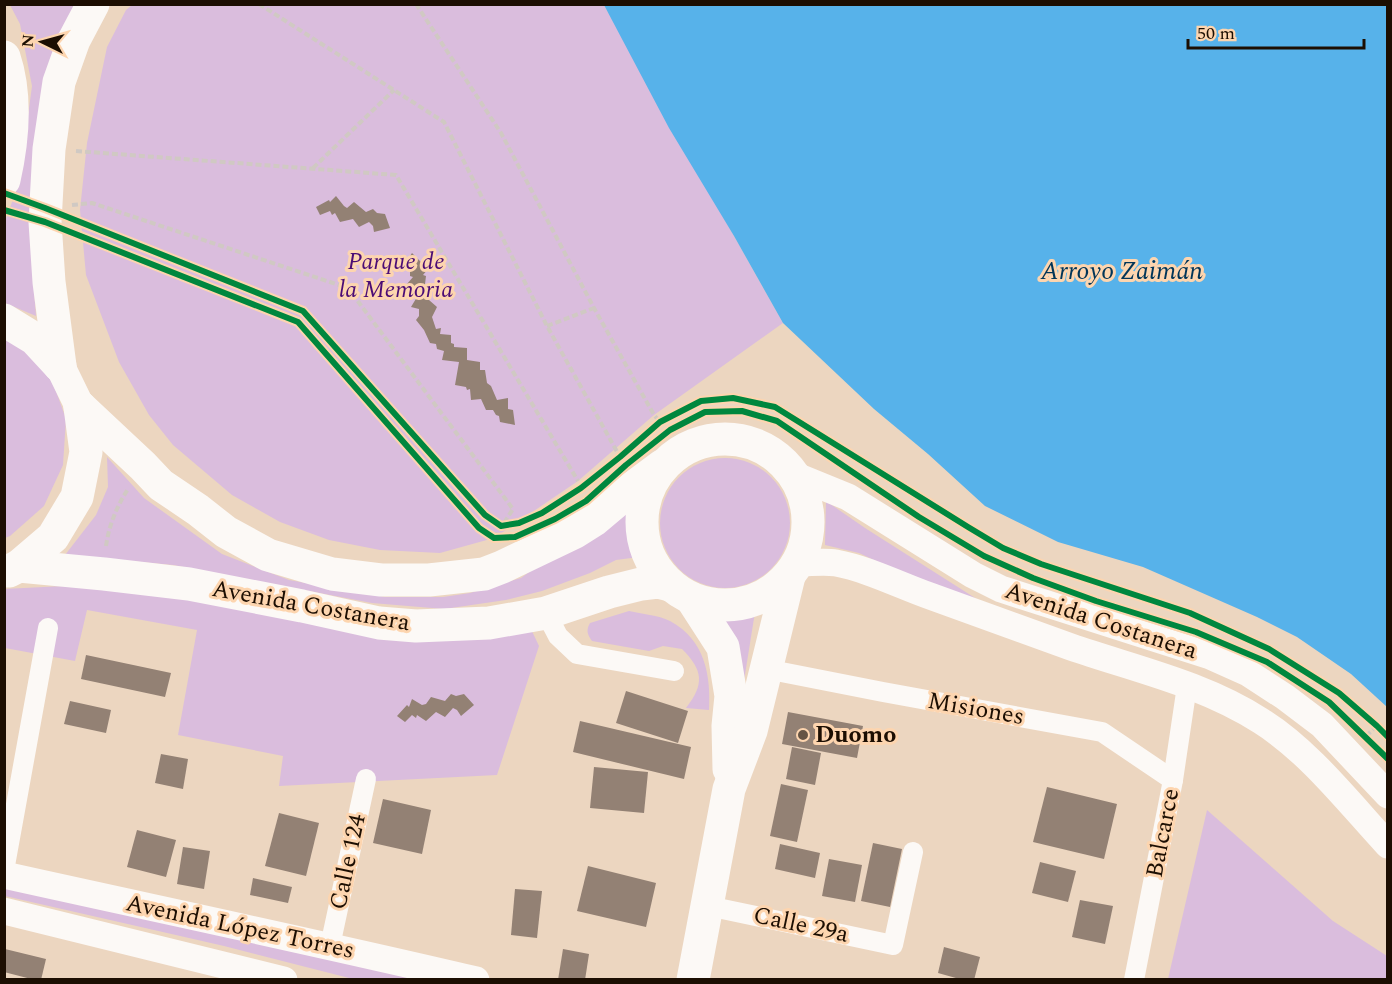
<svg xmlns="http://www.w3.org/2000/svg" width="1392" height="984" viewBox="0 0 1392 984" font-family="Spectral,serif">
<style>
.green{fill:#dabddd}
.water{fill:#57b2ea}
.building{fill:#938174}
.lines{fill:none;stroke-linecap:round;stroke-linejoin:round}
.path{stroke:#d0c9c3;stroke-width:4;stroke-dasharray:6 3;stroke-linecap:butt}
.street{stroke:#fcf9f6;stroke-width:20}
.secondary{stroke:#fcf9f6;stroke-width:27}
.primary{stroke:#fcf9f6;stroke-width:30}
.highway{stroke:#fcf9f6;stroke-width:33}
.cycleway-casing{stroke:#fdd5af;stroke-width:10}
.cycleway{stroke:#00873e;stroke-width:6}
.poi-dot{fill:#655444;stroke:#fdd5af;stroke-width:2}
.labels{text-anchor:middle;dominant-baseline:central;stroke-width:6;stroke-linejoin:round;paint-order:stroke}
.park-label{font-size:24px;font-style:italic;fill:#4b0c75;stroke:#fdd5af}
.street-label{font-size:24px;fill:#1c0e02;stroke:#fdd5af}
.poi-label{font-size:24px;font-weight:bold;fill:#1c0e02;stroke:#fdd5af;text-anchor:start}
.water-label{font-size:26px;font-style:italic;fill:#013558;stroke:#fdd5af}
</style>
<rect width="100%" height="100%" fill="#ecd6c0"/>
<g class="green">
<polygon points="10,5 83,5 30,237 36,316 5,303 4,224 19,183 32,86 20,24"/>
<polygon points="132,5 604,5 783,323 654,415 578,481 494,538 440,553 380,550 329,540 280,522 232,495 173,445 149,415 119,362 86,275 80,210 87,143 107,47 126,10"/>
<polygon points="4,335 21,343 51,377 66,419 63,465 44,506 10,536 5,538"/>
<polygon points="107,457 144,498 222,554 289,580 385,597 443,597 470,593 521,578 547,559 631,510 635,531 642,551 639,557 616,560 590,573 542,591 506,600 444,609 372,603 173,565 65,555 96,515 108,487"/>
<circle cx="725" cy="523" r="65"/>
<polygon points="826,501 865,528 983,603 906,575 859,553 825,545"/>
<polygon points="104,584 530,627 539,646 497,775 279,786 283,756 178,735 197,630 87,610 75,661 5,648 4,589"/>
<path d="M629 611C642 614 658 615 670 621 705 640 711 675 709 710L686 708C705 684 703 670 682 649L663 646 649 651 592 641C587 634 586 630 590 623Z"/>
<polygon points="755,612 743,687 721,620"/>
<polygon points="1207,810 1333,921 1387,956 1387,979 1168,979"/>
<polygon points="5,884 40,891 289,951 419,979 353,979 224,946 5,896"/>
</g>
<polygon class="water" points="604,5 1387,5 1387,707 1351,674 1297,637 1257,617 1143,567 1058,542 985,506 928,454 874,409 783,323 734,236 669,128"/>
<g class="building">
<polygon points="336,196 344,206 347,208 354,202 366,212 373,209 377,213 385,214 390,228 374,232 373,226 369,222 359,227 353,219 340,222 335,213 332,215 330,211 320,215 316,207 329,200 330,202"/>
<polygon points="412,253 428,269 423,275 426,276 425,284 432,290 429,300 437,307 432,317 436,329 441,328 440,334 451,335 451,343 454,344 454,347 467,348 467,360 480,362 480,370 485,370 487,383 491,386 497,400 508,398 508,409 513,410 515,425 500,422 499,416 496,415 493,410 486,410 481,399 471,400 470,389 467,390 466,387 455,385 459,362 442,360 444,351 437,349 436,344 430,343 424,330 416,320 419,316 419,309 411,307 417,297 407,284 413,277 410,276 410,270 405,264"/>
<polygon points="86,655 171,673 165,697 81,679"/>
<polygon points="626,691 688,711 678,743 616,723"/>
<polygon points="451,694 456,696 464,694 474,705 461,716 457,710 453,708 445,717 436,712 426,721 417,715 416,718 412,715 405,722 397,716 407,705 409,707 412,699 422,705 426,704 431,697 445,701"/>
<polygon points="70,701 111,710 106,733 64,724"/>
<polygon points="788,712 863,726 857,758 782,744"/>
<polygon points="580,721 691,747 684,779 573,752"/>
<polygon points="792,747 821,753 815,785 786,779"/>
<polygon points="161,754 188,759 183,789 155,783"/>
<polygon points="594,767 648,772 644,813 590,808"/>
<polygon points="781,784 808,790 797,842 770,836"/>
<polygon points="1047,787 1117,804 1104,859 1033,842"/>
<polygon points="383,799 431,810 422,854 373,843"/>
<polygon points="279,813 319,823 306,876 265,866"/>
<polygon points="137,830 176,840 166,877 127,867"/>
<polygon points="873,843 902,849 890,907 861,901"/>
<polygon points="780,844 820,853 815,878 775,869"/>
<polygon points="183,847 210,851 204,889 177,884"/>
<polygon points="829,859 862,865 855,902 822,896"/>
<polygon points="1040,862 1076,871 1068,902 1032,893"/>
<polygon points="588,866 656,883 646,927 577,911"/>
<polygon points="253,878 292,887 288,903 250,895"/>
<polygon points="515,889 542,891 537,938 511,935"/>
<polygon points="1080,900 1113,906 1105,944 1072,937"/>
<polygon points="944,947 980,957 974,980 963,980 938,973"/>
<polygon points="5,949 46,959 41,980 35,980 4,972"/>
<polygon points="563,949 589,954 585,980 558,980"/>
</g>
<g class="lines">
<g class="path">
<polyline points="259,4 444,122 547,326 620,457"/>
<polyline points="416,4 501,133 594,308 654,415 660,422"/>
<polyline points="76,151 396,175 578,481"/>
<polyline points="313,168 394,90"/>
<polyline points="72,205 92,203 348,288 513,509 493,540"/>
<polyline points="547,326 594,308"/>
<path d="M106 546C109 525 117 506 128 489"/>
<polyline points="1366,736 1377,726"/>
</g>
<g class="street">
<polyline points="546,613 558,636 577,654 674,671"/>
<polyline points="766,669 883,692 1102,732 1173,780"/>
<polyline points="4,871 48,628"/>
<polyline points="708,906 893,945 913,852"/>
<polyline points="330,946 366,779"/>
<polyline points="1134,980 1173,780 1187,686"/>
</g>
<g class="secondary">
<polyline points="794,475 848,497 973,575 1001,589 1210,656 1248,673 1285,697 1322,725 1388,795"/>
<path d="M799 563C811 563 824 561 836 563 868 569 899 585 930 596 977 613 1024 630 1071 647 1135 669 1204 684 1261 721 1309 751 1349 803 1388 845"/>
<path d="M4 875C162 910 319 943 476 980"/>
<polyline points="4,911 284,980"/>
</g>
<polyline class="primary" points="60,366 80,407"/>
<g class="highway">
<path d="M4 57C17 96 13 140 4 180"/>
<polyline points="4,320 35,339 60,366"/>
<polyline points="60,366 49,282 45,222 49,149 59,82 74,40 93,4"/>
<polyline points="80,407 143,466 161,485 198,510 226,532 268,555 332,574 381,580 429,580 484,574 502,567 575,532 594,520 631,489 662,466"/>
<circle cx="725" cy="522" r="83"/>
<polyline points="19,566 104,574 189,584 302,606 379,623 416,626 489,623 546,613 609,592 641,584 658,582 670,585"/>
<polyline points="9,571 19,566 53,537 77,497 86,452 80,407"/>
<polyline points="692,599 723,647 731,696 728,726 729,769"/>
<polyline points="693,980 729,789 751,731 789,576"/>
</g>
<defs>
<g id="cycleway">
<polyline points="4,193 45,208 303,311 485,515 501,526 519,523 542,513 581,488 620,457 660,422 701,401 733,398 775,407 968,527 1003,548 1041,564 1190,613 1269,649 1339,693 1377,726 1388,737"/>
<polyline points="4,210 45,222 298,322 479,528 494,538 515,537 555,519 586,501 626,465 670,430 705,412 742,411 777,421 919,517 984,556 1033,578 1096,601 1196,632 1267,662 1329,702 1388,759"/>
</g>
</defs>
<use href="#cycleway" class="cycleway-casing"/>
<use href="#cycleway" class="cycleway"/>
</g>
<circle class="poi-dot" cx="803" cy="735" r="6"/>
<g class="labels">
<g class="park-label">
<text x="396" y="262">Parque de<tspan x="396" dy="28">la Memoria</tspan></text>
</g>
<g class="street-label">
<text transform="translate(311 606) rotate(10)">Avenida Costanera</text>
<text transform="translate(1101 621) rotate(18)">Avenida Costanera</text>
<text transform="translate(976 709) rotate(10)">Misiones</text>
<text transform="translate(1163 833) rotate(-79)">Balcarce</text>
<text transform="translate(348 862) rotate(-78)">Calle 124</text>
<text transform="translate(801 925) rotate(12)">Calle 29a</text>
<text transform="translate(240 927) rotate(12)">Avenida López Torres</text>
</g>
<g class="poi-label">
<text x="815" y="735">Duomo</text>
</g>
<g class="water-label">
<text x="1122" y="271">Arroyo Zaimán</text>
</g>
</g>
<rect width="1392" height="984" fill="none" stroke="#1c0e02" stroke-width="12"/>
<g transform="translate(42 42) rotate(275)" stroke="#fdd5af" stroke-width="4.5" paint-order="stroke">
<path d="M0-4.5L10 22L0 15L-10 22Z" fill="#1c0e02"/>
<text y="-9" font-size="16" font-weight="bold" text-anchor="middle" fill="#1c0e02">N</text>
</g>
<path d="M1188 39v9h176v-9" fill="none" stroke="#1c0e02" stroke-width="3"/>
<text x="1197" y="39" font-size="18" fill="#1c0e02" stroke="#fdd5af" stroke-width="4.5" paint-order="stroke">50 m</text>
</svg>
